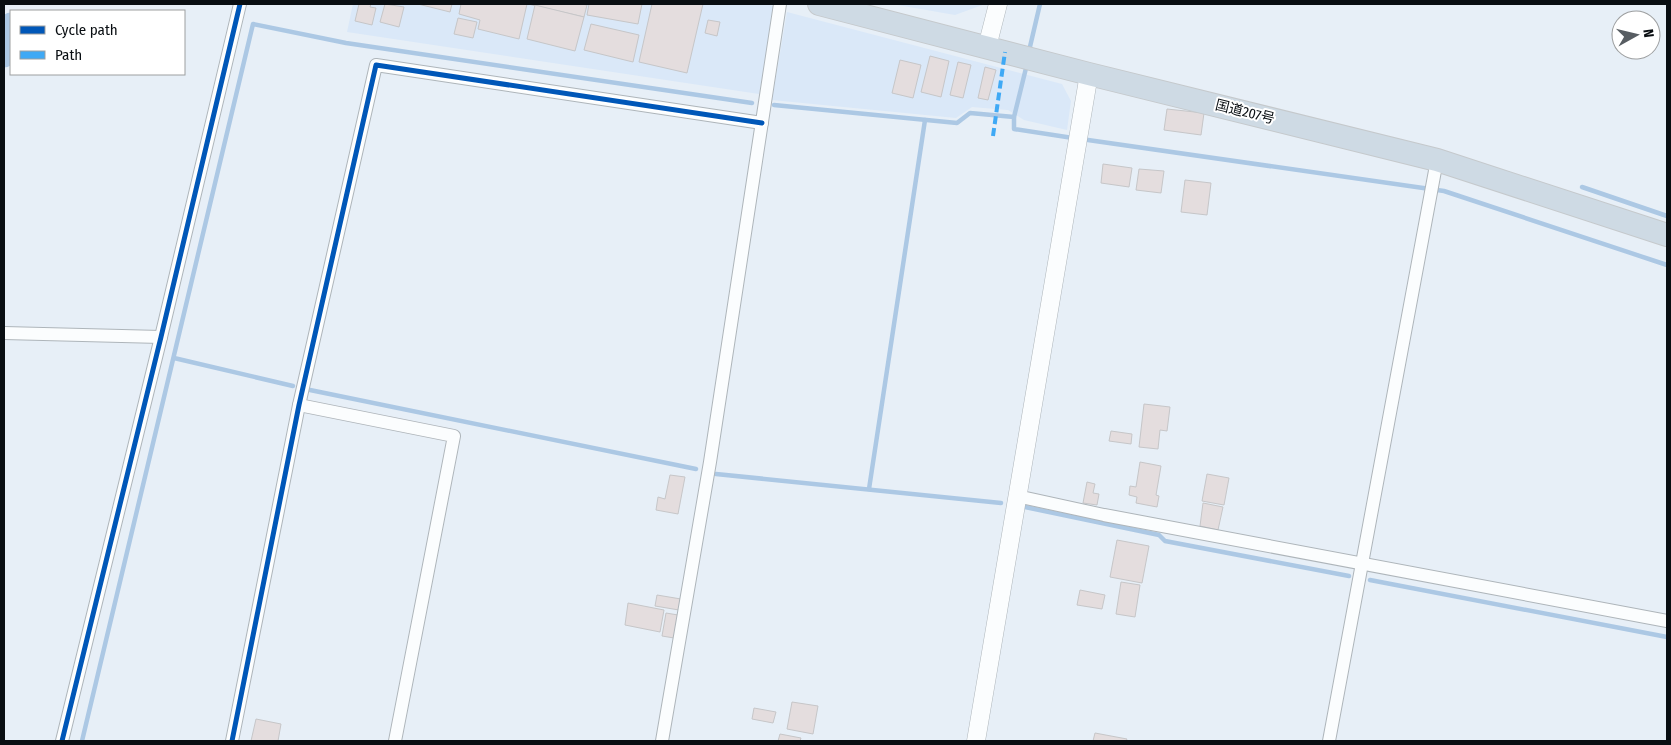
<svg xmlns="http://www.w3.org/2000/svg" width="1671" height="745" viewBox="0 0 1671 745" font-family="'Fira Sans Condensed','Noto Sans JP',sans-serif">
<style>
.built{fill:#dae8f8}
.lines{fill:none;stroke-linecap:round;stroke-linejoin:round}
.stream{stroke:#acc8e4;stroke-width:4.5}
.river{stroke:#acc8e4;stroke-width:25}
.building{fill:#e4ddde;stroke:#c6c6c8}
.street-casing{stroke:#aeb5ba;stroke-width:14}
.secondary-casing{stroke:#aeb5ba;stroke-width:19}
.highway-casing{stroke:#c5c9cc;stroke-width:24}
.street{stroke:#fbfdfe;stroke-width:12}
.secondary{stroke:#fbfdfe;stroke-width:18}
.highway{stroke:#cedae4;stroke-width:22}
.quiet{stroke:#3fa9f5;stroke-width:4;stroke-dasharray:8 4;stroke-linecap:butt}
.cycleway-casing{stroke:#fff;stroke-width:8}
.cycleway{stroke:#0057b8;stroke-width:5}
.labels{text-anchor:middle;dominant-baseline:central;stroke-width:4;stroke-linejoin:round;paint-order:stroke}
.street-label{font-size:14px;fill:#090e12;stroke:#fff}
</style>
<rect width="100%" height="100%" fill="#e7eff7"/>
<g class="built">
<polygon points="353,4 764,4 775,6 759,94 347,32"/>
<polygon points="892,4 985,4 955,15"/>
<polygon points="787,12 1062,84 1071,101 1067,130 1024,120 1008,110 972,107 956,118 772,100"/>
</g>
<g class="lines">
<g class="stream">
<polyline points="1029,51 1040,4"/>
<polyline points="1027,64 1014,117 1014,129 1073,138"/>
<polyline points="774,105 957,123 970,113 1014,117"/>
<polyline points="1081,139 1444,191 1667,265"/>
<polyline points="1582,187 1667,216"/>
<polyline points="174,358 293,386"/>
<polyline points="310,390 696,469"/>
<polyline points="716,474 1001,503"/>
<polyline points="869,489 925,120"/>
<polyline points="1025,507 1159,535 1165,541 1349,576"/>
<polyline points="1370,580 1667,637"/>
<polyline points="82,741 253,24 346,43 752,103"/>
</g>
<polyline class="river" points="4,55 11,25"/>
</g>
<g class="building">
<polygon points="359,4 371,4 370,7 376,8 372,25 355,21"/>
<polygon points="385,4 404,7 399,27 380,22"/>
<polygon points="418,4 452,4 450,12"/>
<polygon points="461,4 527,4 519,39 478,29 480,20 459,14"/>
<polygon points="528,4 581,4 587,5 584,17"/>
<polygon points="589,4 642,4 638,24 587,15"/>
<polygon points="652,4 703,4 687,73 639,62"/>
<polygon points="535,5 584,17 575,51 527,39"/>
<polygon points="458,18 477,22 473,38 454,34"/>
<polygon points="708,20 720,22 717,36 705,33"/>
<polygon points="591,24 639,35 633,62 584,50"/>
<polygon points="930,56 949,61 941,97 921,92"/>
<polygon points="900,60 921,65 913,98 892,93"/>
<polygon points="958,62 971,65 963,98 950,95"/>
<polygon points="985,67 996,70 988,100 978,98"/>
<polygon points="1167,109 1204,113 1201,135 1164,130"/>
<polygon points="1103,164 1132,168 1129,187 1101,183"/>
<polygon points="1139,169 1164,171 1161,193 1136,190"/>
<polygon points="1185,180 1211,183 1207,215 1181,212"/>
<polygon points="1144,404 1170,407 1167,431 1160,430 1158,449 1139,447"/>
<polygon points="1111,431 1132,434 1131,444 1109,441"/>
<polygon points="1140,462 1161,466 1156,495 1159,496 1157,507 1136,503 1137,497 1129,495 1130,486 1136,487"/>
<polygon points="1207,474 1229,478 1224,505 1202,501"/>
<polygon points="670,475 685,477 678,514 656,510 658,497 665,499"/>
<polygon points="1087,482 1095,484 1093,493 1099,494 1097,505 1083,503"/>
<polygon points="1203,503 1223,507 1218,530 1200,526"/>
<polygon points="1117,540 1149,546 1142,583 1110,577"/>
<polygon points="1121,582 1140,585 1135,617 1116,614"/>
<polygon points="1080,590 1105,595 1102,609 1077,605"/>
<polygon points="657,595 681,599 679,610 655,606"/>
<polygon points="628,603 664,610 660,632 625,625"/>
<polygon points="666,613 678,615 674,638 662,636"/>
<polygon points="792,702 818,706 813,734 787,729"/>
<polygon points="754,708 776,712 773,723 752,719"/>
<polygon points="256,719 281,724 278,741 251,741"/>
<polygon points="1095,733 1127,739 1126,741 1093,741"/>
<polygon points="780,734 801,738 800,741 778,741"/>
</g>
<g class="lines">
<defs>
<g id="street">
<polyline points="4,333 161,337"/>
<polyline points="299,405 454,436 395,741"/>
<polyline points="1017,496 1104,515 1667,621"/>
<polyline points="62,741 161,337 240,4"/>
<polyline points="232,741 299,405 376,65 762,123"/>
<polyline points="662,741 710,462 780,4"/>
<polyline points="1329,741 1437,160"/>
</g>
<g id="secondary">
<polyline points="987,47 998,4"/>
<polyline points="976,741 1089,74"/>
</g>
<polyline id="highway" points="819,4 1089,74 1437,160 1667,235"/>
</defs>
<use href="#street" class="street-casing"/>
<use href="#secondary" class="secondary-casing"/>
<use href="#highway" class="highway-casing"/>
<use href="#street" class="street"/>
<use href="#secondary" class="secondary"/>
<use href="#highway" class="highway"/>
<polyline class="quiet" points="993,136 1005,52"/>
<defs>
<g id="cycleway">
<polyline points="62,741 161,337 240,4"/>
<polyline points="232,741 299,405 376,65 762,123"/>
</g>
</defs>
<use href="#cycleway" class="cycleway-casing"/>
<use href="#cycleway" class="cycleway"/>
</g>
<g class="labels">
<g class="street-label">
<text transform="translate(1245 112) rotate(14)">国道207号</text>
</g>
</g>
<rect width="1671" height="745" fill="none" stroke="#090e12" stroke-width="10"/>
<rect x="10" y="10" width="175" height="65" fill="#ffffff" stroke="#9d9fa0"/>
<rect x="20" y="26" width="25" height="8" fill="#0057b8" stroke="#9d9fa0"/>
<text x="55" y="35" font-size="15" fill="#090e12">Cycle path</text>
<rect x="20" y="51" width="25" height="8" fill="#3fa9f5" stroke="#9d9fa0"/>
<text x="55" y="60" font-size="15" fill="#090e12">Path</text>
<g transform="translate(1636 35) rotate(82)"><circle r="24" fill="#ffffff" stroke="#9d9fa0"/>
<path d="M0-4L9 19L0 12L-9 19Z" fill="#575d62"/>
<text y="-8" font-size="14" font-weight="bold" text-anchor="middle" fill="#090e12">N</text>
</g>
</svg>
